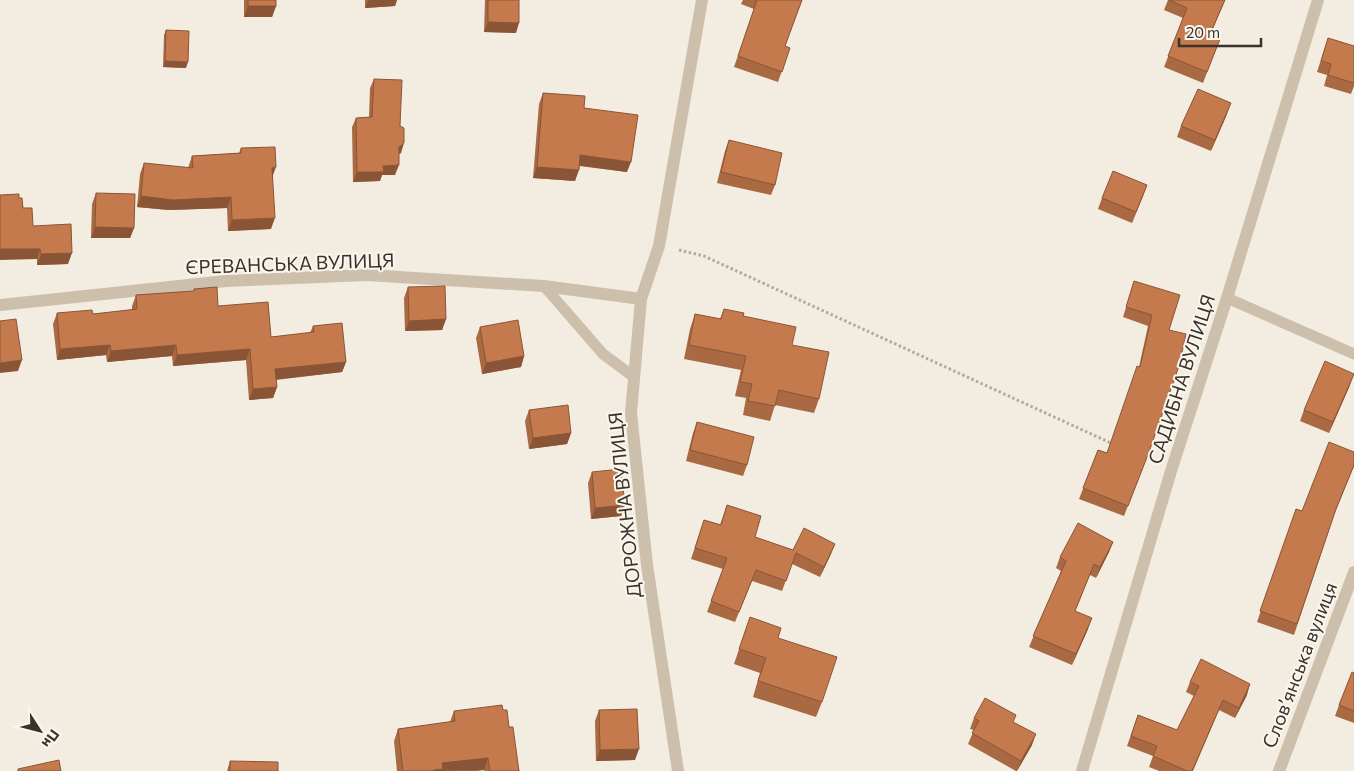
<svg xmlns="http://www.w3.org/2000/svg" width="1354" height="771" viewBox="0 0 1354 771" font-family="Commissioner,sans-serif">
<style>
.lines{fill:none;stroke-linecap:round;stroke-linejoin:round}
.path{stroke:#b8a996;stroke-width:3;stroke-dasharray:2.5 2.5;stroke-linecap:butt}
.service{stroke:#ccbfac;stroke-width:11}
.minor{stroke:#ccbfac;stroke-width:12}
.wall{fill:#a96942}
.shaded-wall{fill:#8a5536}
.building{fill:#c57a4d;stroke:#8a5536}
.labels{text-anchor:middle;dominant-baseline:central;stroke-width:4;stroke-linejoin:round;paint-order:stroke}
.street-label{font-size:19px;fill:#3a322b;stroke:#faf6ee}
</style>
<rect width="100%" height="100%" fill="#f3ede1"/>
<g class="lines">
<polyline class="path" points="679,250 704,256 1113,444"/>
<g class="service">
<polyline points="544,286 603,354 634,377"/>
<polyline points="1227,298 1354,354"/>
</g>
<g class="minor">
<polyline points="0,305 226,281 367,275 544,286 641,299"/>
<polyline points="678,771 647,565 631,413 641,299 659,246 702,0"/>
<polyline points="1082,771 1171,471 1227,298 1318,0"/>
<polyline points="1279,771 1354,572"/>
</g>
</g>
<g class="wall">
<polygon points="244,0 276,0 276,6 272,17 244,17"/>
<polygon points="365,0 397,0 395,6 365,8"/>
<polygon points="485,0 519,0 516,33 484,32"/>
<polygon points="743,0 802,0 785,46 790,48 778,82 734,67 754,9 741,4"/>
<polygon points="1168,0 1225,0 1210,35 1220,39 1203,83 1164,67 1183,18 1164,10"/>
<polygon points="166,30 186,68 163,67 164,35"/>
<polygon points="1328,38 1354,46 1354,86 1351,94 1324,86 1327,75 1317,72"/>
<polygon points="374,79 400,126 401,153 399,154 395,175 382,175 380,181 353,182 352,127 356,118 369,117 370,88"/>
<polygon points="543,93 584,108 627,172 579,166 575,181 533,178 539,104"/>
<polygon points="1227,114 1211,151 1177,137 1181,126"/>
<polygon points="729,140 775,185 771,195 717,183 725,151"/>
<polygon points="241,148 273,176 271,229 228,231 227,208 169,210 137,207 140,174 144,163 188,168 192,156 239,153"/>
<polygon points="1147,185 1132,223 1098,209 1102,198"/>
<polygon points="96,193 134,228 130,238 91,238 92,204"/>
<polygon points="19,198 23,208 33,226 68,264 37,265 37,259"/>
<polygon points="1134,281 1169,330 1149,452 1124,516 1079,499 1098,450 1107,453 1139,367 1148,326 1123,317"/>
<polygon points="408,287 446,319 442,330 405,331 404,298"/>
<polygon points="194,289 218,306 271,337 310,333 313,326 346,362 342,372 276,380 277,387 273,398 249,400 246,360 173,366 172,356 107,362 106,355 57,360 53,324 57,313 93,314 132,310 132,306 136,295 194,291"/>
<polygon points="724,309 743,316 792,345 819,399 814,413 775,405 770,421 743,415 746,398 735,396 741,370 684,359 690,329 695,314 720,319"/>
<polygon points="480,327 524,356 521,367 482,374 476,338"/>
<polygon points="1350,385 1329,433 1300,421 1304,410"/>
<polygon points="529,410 571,433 567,444 529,449 525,421"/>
<polygon points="697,422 747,465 743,476 686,461 693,433"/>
<polygon points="1354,452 1354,466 1334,515 1294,635 1257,622 1296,509 1302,511"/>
<polygon points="592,472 625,505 621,516 591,519 588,483"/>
<polygon points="727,505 755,537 793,550 831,554 820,577 792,564 782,591 752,581 735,622 707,612 723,569 691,559 704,520 720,525"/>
<polygon points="1113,542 1109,552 1096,578 1090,575 1075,611 1088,629 1072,665 1029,647 1061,571 1056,568 1060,557"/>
<polygon points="750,617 778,638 822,702 816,717 753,697 760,673 734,664"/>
<polygon points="1354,673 1354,723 1335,716 1339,705"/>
<polygon points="1190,682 1247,695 1235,718 1219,710 1193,771 1159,771 1149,767 1153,756 1127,746 1138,715 1177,730 1194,696 1186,692"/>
<polygon points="503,710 509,727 519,771 484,771 484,770 478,771 397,771 394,741 398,729 450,722 454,711"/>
<polygon points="599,710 635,760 596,761 595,721"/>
<polygon points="974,718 1014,722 1032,745 1017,771 1016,771 968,744 974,730 970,729"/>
<polygon points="230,761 230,771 227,771"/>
</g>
<g class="shaded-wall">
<polygon points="368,0 397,0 395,6 365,8"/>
<polygon points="1225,0 1206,45 1210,34"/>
<polygon points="248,6 276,6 272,17 244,17"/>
<polygon points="488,22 519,23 516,33 484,32"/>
<polygon points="165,61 188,62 186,68 163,67"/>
<polygon points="1231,103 1227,114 1211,151 1215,140"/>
<polygon points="404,143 401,153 395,156 399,147"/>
<polygon points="580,155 631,162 627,172 576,165"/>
<polygon points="399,165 395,175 382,175 380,181 353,182 357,172 383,166"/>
<polygon points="276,167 272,178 272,168"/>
<polygon points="537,167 579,170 575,181 533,178"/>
<polygon points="1147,185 1143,196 1132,223 1136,212"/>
<polygon points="141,196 231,197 227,208 169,210 137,207"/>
<polygon points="275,218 271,229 228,231 232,220"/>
<polygon points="95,227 134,228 130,238 91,238"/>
<polygon points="0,249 40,249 37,259 0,260"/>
<polygon points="72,253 68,264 37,265 41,254"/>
<polygon points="446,319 442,330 405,331 409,321"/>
<polygon points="110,345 106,355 57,360 60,349"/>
<polygon points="176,345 172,356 107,362 111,351"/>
<polygon points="250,349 246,360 173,366 177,355"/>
<polygon points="524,356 521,367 482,374 486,363"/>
<polygon points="22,360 18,371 0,373 0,363"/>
<polygon points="346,362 342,372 271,380 275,369"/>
<polygon points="1354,374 1350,385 1329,433 1333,422"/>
<polygon points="277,387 273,398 249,400 253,389"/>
<polygon points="571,433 567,444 529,449 533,438"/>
<polygon points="625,505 621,516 591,519 595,508"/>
<polygon points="1113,542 1109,552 1096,578 1100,567"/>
<polygon points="835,544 831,554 820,577 824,567"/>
<polygon points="1092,618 1088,629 1072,665 1076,654"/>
<polygon points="1250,684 1247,695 1235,718 1239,708"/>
<polygon points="1036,734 1032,745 1017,771 1021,761"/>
<polygon points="639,749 635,760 596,761 600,750"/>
<polygon points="488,758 484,770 433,771 442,763"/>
</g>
<g class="building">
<rect x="248" y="0" width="28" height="6"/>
<polygon points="488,0 519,0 519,23 488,22"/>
<polygon points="757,0 802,0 785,46 790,48 782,72 738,56"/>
<polygon points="1169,0 1225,0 1210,34 1220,39 1207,72 1168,56 1187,8"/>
<polygon points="166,30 189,31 188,62 165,61"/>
<polygon points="1328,38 1354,46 1354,83 1328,75 1331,64 1321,61"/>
<polygon points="374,79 402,80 400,126 404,128 404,143 399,147 399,165 383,166 384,172 357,172 356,118 372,117"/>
<polygon points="1198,89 1231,103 1215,140 1181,126"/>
<polygon points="543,93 585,96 584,108 638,115 631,162 580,155 579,170 537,167"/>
<polygon points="729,140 782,153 775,185 721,172"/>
<polygon points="275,147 276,167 272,168 275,218 232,220 231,197 173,200 141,196 144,163 193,168 192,156 241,153 241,148"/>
<polygon points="1113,171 1147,185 1136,212 1102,198"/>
<polygon points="96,193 135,194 134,228 95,227"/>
<polygon points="19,194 19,198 22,198 23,208 32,208 33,226 71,224 72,253 41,254 40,249 0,249 0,195"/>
<polygon points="1134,281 1180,295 1169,330 1186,334 1179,366 1149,452 1128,506 1083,488 1098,450 1107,453 1137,366 1140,367 1152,315 1126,307"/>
<polygon points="445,286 446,319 409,321 408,287"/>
<polygon points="217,287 218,306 268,302 271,337 314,332 313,326 342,323 346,362 275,369 277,387 253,389 250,349 177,355 176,345 111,351 110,345 60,349 57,313 92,310 93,314 137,309 136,295 194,291 194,289"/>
<polygon points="724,309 744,313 743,316 796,327 792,345 829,352 819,399 779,390 775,406 748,401 752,384 740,382 746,356 689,345 695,314 721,319"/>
<polygon points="16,319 22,360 0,363 0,321"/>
<polygon points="518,320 524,356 486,363 480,327"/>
<polygon points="1325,361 1354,374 1333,422 1304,410"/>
<polygon points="568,405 571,433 533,438 529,410"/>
<polygon points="697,422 754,437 747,465 690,450"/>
<polygon points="1329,442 1354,452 1354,465 1336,509 1297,624 1260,611 1296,509 1302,511"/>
<polygon points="621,469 625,505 595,508 592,472"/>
<polygon points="727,505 761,516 755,537 793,550 804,528 835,544 824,567 796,553 786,581 756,570 739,612 711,601 727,558 695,548 704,520 721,525"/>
<polygon points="1078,523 1113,542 1100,567 1094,564 1075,611 1092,618 1076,654 1033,636 1066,561 1060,557"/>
<polygon points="750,617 781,628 778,638 837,657 822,702 758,681 766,658 739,649"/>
<polygon points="1201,659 1250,684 1239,708 1223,700 1192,771 1187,771 1153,756 1157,746 1131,736 1138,715 1177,730 1199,686 1190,682"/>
<polygon points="1352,672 1354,673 1354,711 1339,705"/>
<polygon points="985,698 1016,715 1013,722 1036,734 1021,761 972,733 979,721 974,718"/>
<polygon points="502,705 503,710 507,710 509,727 513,727 519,771 490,771 488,758 442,763 443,769 433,770 433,771 403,771 398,729 455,721 454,711"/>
<polygon points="637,709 639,749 600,750 599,710"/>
<polygon points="59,760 61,771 18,771 18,769"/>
<polygon points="230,761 278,762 278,771 230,771"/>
</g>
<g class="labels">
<g class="street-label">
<text transform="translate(290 263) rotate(-2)">ЄРЕВАНСЬКА ВУЛИЦЯ</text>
<text transform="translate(1181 379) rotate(-72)">САДИБНА ВУЛИЦЯ</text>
<text transform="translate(624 505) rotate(-96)">ДОРОЖНА ВУЛИЦЯ</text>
<text transform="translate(1299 665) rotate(-69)">Словʼянська вулиця</text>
</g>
</g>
<g transform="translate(40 731) rotate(126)" stroke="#faf6ee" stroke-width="4" paint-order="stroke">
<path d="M0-4L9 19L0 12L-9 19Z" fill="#3a322b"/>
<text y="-8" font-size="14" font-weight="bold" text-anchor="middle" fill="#3a322b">Пн</text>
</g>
<path d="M1179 38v8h82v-8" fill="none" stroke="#3a322b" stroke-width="2.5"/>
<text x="1186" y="38" font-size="15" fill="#3a322b" stroke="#faf6ee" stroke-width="4" paint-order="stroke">20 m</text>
</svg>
